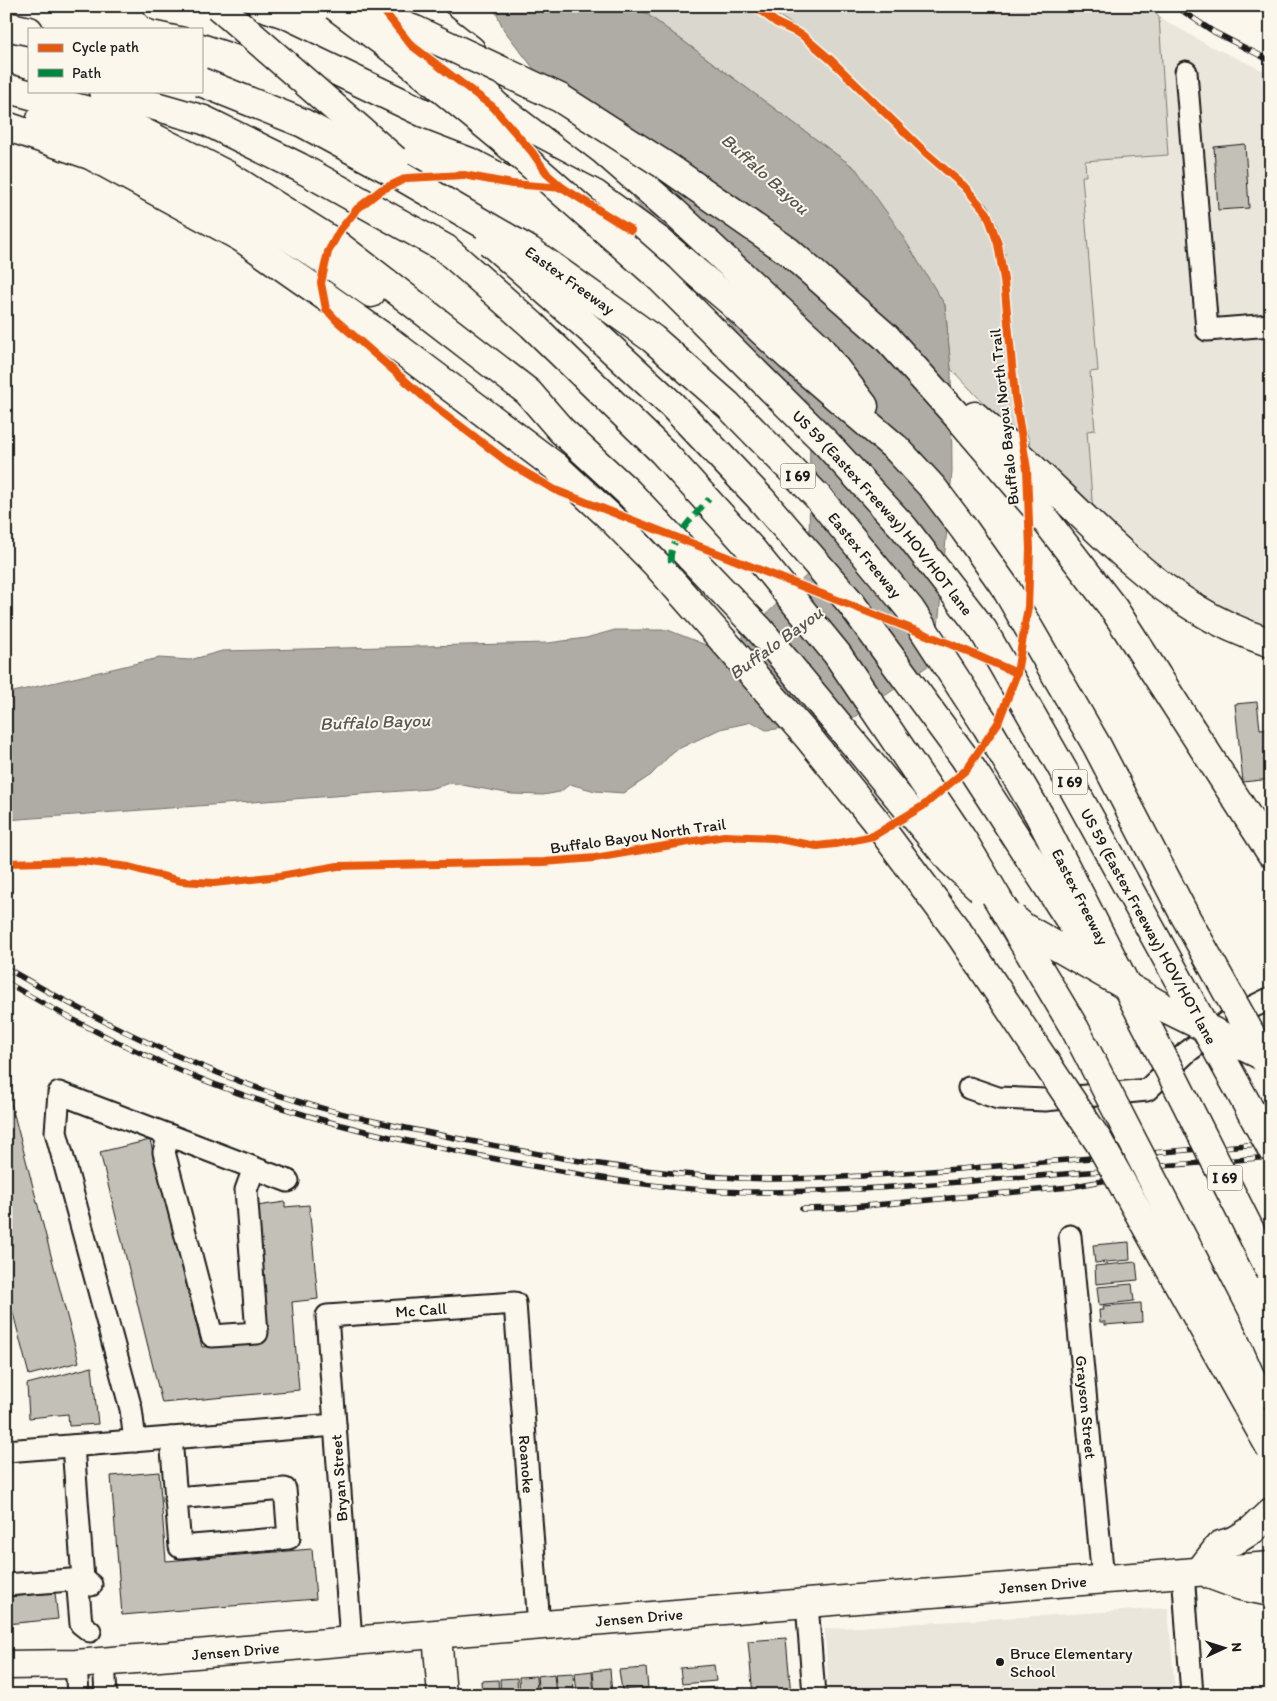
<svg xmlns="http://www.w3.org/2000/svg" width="1277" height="1701" viewBox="0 0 1277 1701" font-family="Itim,sans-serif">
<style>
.built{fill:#eae6dc}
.green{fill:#dad7ce;stroke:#7b7a75}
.water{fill:#afaca5;stroke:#74726e}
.building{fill:#c3c0b8;stroke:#1c1c1c}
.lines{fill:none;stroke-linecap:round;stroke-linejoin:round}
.minor-casing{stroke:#1c1c1c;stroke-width:25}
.major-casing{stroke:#1c1c1c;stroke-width:31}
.highway-casing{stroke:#1c1c1c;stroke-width:31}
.minor{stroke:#fbf7ec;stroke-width:21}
.major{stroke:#fbf7ec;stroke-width:28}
.highway{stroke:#fbf7ec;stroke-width:28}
.rail-casing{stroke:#1c1c1c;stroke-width:5.5}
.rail{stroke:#fbf7ec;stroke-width:4;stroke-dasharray:11;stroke-linecap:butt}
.highway-bridge-casing{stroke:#1c1c1c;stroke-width:31;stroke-linecap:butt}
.highway-bridge{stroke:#fbf7ec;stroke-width:28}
.quiet{stroke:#00873e;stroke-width:6;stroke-dasharray:12 6;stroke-linecap:butt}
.cycleway-casing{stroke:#fbf7ec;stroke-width:11}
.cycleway{stroke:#e8590c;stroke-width:8}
.poi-dot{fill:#1c1c1c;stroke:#fbf7ec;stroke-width:2}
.labels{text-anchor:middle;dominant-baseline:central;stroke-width:4;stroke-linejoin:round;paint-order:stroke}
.shield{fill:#fbf7ec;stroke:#5f5e5a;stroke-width:1}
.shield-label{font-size:15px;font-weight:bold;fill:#1c1c1c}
.street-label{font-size:16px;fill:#1c1c1c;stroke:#fbf7ec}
.poi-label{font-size:16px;fill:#1c1c1c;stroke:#fbf7ec;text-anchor:start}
.water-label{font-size:18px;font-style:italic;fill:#575653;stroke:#fbf7ec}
</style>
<rect width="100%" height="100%" fill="#fbf7ec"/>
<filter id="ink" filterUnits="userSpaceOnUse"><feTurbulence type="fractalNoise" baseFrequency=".02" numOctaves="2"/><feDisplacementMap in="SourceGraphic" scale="10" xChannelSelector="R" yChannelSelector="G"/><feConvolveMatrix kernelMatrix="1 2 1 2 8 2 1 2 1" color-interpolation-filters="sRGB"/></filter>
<g filter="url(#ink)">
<g class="built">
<polygon points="1159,17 1208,45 1271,74 1271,626 1237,618 1168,577 1093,513 1087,431 1095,430 1090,372 1097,371 1082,176 1086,175 1085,161 1168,155"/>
<polygon points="1168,1608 1175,1695 829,1695 825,1629"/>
</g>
<g class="green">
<polygon points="636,6 751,6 761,17 777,27 804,42 829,64 965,193 981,213 989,229 998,261 1011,393 1020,441 951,369 945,305 856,169"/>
<polygon points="763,6 1148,6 1159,17 1168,155 1085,161 1086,176 1082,176 1098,371 1090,372 1095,430 1087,431 1093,513 1033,454 1023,421 1016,375 1005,253 997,225 989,206 819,44 803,31"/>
</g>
<polygon class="water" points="493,6 636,6 856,169 895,224 945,305 951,369 952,472 935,661 847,722 766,730 752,722 720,729 674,751 651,775 624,793 595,791 570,784 560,792 543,795 512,794 451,783 429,789 6,820 6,692 9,693 159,658 190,660 222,651 548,643 586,638 615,630 668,630 726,653 809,573 810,428 504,30"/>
<g class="building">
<polygon points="1245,144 1249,208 1218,210 1214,147"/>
<polygon points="1257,702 1260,729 1271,728 1271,779 1243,782 1235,704"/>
<polygon points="6,1084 79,1362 29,1375 6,1286"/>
<polygon points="150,1140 202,1347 267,1340 257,1206 285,1202 285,1207 309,1205 318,1299 292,1302 299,1390 162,1403 100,1152"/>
<polygon points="1129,1242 1130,1260 1095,1263 1093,1245"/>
<polygon points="1136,1262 1138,1280 1096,1284 1095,1266"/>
<polygon points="1132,1284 1134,1301 1099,1305 1097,1287"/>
<polygon points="1141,1303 1142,1322 1105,1325 1105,1322 1100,1322 1099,1310 1104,1310 1103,1306"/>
<polygon points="92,1367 98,1424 69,1426 68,1414 29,1418 27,1384"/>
<polygon points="159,1472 166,1561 312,1549 316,1599 122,1615 111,1476"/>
<polygon points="55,1593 58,1619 6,1624 6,1597"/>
<polygon points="786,1638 791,1695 753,1695 748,1641"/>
<polygon points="714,1665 716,1681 682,1684 680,1668"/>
<polygon points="646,1668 648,1688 622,1690 619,1670"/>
<polygon points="610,1669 612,1695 595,1695 593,1671"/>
<polygon points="592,1671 594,1695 577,1695 575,1673"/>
<polygon points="573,1673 574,1695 557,1695 555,1674"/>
<polygon points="554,1674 556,1695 539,1695 537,1676"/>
<polygon points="536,1676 537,1695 520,1695 519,1677"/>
<polygon points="517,1678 518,1695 501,1695 500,1679"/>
<polygon points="498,1680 499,1695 482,1695 481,1681"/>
<polygon points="716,1687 717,1695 683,1695 682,1690"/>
<polygon points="649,1691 649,1695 622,1695 622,1694"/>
</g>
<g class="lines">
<defs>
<g id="minor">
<polyline points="1186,72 1207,330 1271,325"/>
<polyline points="969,1088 998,1098 1045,1100 1147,1090 1186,1053 1236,1015 1271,998"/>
<polyline points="169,1135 164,1152 212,1336 257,1333 246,1190 254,1168"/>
<path id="s1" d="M1070 1236 1103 1579"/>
<polyline points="171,1438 180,1547 289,1538 285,1489 175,1498"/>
<polyline points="135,1441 131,1409 56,1132 59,1093 288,1181"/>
<polyline points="73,1446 83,1579 78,1589 81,1624 90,1631"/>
<polyline points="6,1451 335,1425"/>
<polyline points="1183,1572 1192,1695"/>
<polyline points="6,1585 83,1579 91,1585"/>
<polyline points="807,1603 814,1695"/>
<path id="s2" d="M351 1640 327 1316 515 1303 539 1626"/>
<polyline points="104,1661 106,1695"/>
<polyline points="76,1664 78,1695"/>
</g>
<g id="major">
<polyline points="1200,1571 1220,1545 1236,1540 1252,1530 1271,1512"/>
<polyline points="1211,1575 1241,1586 1271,1592"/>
<polyline points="437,1635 442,1695"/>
<path id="s3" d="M6 1665 76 1664 807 1603 1271 1566"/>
</g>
<g id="highway">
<polyline points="157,6 189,13 276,42 424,113 484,136 596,195 658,240 730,301 790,357 897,449"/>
<polyline points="414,6 471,50"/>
<polyline points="6,26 29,31"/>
<polyline points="515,83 604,151 674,212 818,346 864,406"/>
<polyline points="6,88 117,119 227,175 335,243 528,392 561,430 628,492 691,558"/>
<polyline points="103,91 204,120 299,167 446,249 532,325 663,452 753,551 837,654 866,697"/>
<path d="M41 119C160 154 271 221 371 293"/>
<polyline points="6,126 90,155 242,238 389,341 556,467"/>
<polyline points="886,337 959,418 1037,509 1114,609 1271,853"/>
<path d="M975 416C1005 442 1033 468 1062 496 1103 536 1145 578 1195 608 1219 623 1244 634 1271 643"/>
</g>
</defs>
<use href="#minor" class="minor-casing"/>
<use href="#major" class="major-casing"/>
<use href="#highway" class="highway-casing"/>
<use href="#minor" class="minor"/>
<use href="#major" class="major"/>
<use href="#highway" class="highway"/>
<defs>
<g id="rail">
<polyline points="1175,6 1214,32 1271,61"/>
<path d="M6 968C89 1016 175 1059 266 1091 342 1117 423 1132 502 1147 592 1165 682 1178 774 1179 844 1179 914 1172 984 1167 1079 1159 1175 1151 1271 1143"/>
<path d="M6 982C94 1034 188 1079 286 1109 354 1131 425 1145 496 1159 583 1176 672 1192 762 1192 832 1192 901 1187 971 1181 1071 1174 1171 1165 1271 1157"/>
<polyline points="802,1209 842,1208 1070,1187 1145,1173"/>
</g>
</defs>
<use href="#rail" class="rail-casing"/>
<use href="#rail" class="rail"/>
<defs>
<g id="highway-bridge">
<polyline points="218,6 395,160"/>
<path id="s4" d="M335 6 402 56 501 138 660 278 827 444 904 528 983 630 1075 791 1271 1148"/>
<polyline points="351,6 415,30 560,98 669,168 788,251 886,337"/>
<path id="s5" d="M201 82 303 123 399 175 530 251 653 339 728 405 817 496 910 609 987 727 1039 815 1177 1085 1271 1272"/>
<polyline points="490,242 592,331 672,405 760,498 850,602 964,757 1093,956"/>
<polyline points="897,449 933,488 964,529 1005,587 1097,746 1185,916 1265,1060"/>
<polyline points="556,467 608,515 657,565 808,737 874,819 961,936 1099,1142 1271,1449"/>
<polyline points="691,558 759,629 952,862 981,889"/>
<polyline points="866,697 962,839 1075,1029 1228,1326 1258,1394"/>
<polyline points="1013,918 1023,927 1161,1006 1271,1060"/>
</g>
</defs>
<use href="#highway-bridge" class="highway-bridge-casing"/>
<use href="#highway-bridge" class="highway-bridge"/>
<path class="quiet" d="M671 562C668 540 696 514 709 499"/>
<defs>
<g id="cycleway">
<polyline points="380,6 411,45 493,107 532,152 548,175 563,188 631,230"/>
<polyline points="563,188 512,184 464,175 407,178 381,190 357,209 340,230 328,252 321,283 326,309 337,321 434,406 509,463 555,490 950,644 1017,673"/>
<polyline points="6,863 82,861 129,867 181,881 214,883 280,876 338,866 544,862 595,858 724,836 773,838 817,846 835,844 873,836 923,806 966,770 998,723 1017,673 1028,607 1030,549 1027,469 1015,397 1004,280 998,244 987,213 964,186 926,153 831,60 802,35 777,23 754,6"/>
</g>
</defs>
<use href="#cycleway" class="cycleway-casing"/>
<use href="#cycleway" class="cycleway"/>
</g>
</g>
<circle class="poi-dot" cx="1000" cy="1662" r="5"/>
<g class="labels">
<g class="shield">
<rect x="780.5" y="463.5" width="35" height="25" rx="4"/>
<rect x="1052.5" y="769.5" width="35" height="25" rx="4"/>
<rect x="1207.5" y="1165.5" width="35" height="25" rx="4"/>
</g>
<g class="shield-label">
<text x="798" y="476">I 69</text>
<text x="1070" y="782">I 69</text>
<text x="1225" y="1178">I 69</text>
</g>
<g class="street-label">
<text stroke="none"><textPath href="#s5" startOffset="420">Eastex Freeway</textPath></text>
<text transform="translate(1004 417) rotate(-96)">Buffalo Bayou North Trail</text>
<text stroke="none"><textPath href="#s4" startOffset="748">US 59 (Eastex Freeway) HOV/HOT lane</textPath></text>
<text stroke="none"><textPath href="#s5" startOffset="825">Eastex Freeway</textPath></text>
<text transform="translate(638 836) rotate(-8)">Buffalo Bayou North Trail</text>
<text stroke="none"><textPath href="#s5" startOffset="1230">Eastex Freeway</textPath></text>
<text stroke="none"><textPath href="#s4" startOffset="1242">US 59 (Eastex Freeway) HOV/HOT lane</textPath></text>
<text stroke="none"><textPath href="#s2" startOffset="419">Mc Call</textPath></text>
<text stroke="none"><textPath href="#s1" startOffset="172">Grayson Street</textPath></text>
<text stroke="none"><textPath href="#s2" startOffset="675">Roanoke</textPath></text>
<text transform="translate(339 1478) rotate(-94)">Bryan Street</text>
<text stroke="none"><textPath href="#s3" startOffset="1040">Jensen Drive</textPath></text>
<text stroke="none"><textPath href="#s3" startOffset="635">Jensen Drive</textPath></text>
<text stroke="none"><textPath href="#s3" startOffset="230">Jensen Drive</textPath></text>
</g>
<g class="poi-label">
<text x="1010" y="1653">Bruce Elementary<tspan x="1010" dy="18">School</tspan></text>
</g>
<g class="water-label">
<text transform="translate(765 174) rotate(42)">Buffalo Bayou</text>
<text transform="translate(776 643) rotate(-36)">Buffalo Bayou</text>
<text transform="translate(375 722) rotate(-2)">Buffalo Bayou</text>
</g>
</g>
<rect width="1277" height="1701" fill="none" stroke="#fbf7ec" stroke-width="25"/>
<rect x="12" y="12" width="1252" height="1676" fill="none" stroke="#1c1c1c" stroke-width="2" filter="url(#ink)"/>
<rect x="28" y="28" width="175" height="65" fill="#fbf7ec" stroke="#a29f99"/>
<rect x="38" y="44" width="25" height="8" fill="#e8590c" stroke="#a29f99"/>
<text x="72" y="52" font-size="15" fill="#1c1c1c">Cycle path</text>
<rect x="38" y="69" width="25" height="8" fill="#00873e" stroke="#a29f99"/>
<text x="72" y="78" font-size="15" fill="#1c1c1c">Path</text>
<g transform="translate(1224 1648) rotate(86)" stroke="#fbf7ec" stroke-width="4" paint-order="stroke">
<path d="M0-4L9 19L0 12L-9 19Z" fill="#1c1c1c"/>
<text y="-8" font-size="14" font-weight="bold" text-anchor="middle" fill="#1c1c1c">N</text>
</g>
</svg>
